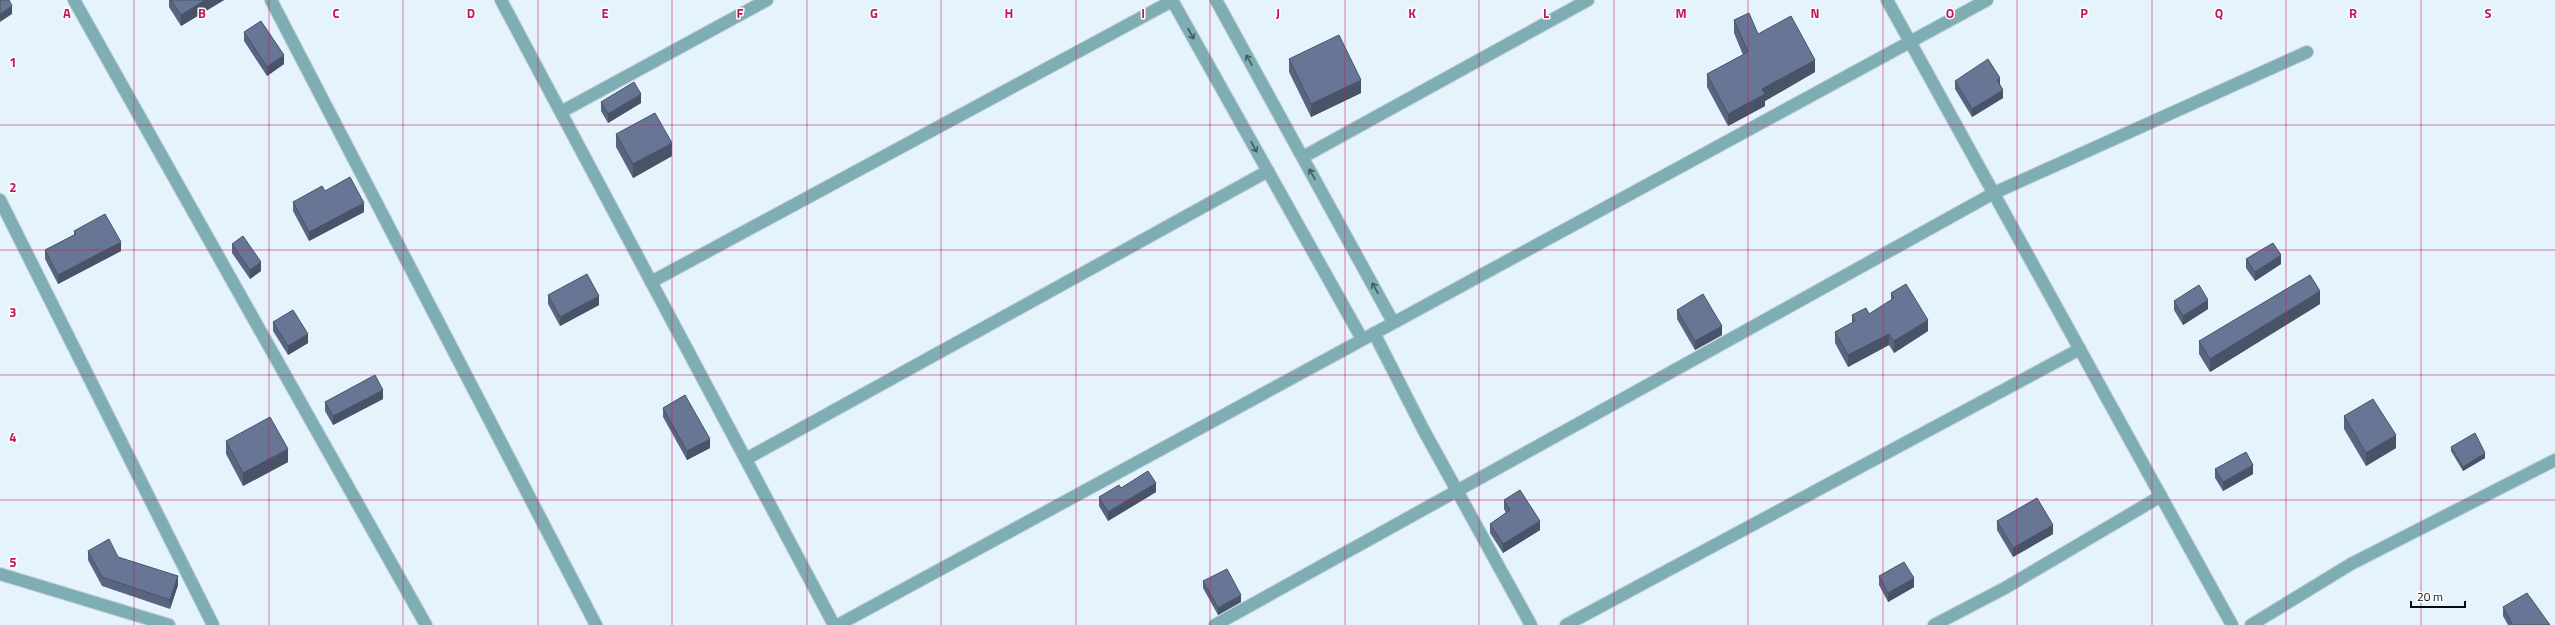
<svg xmlns="http://www.w3.org/2000/svg" width="2555" height="625" viewBox="0 0 2555 625" font-family="'Titillium Web',sans-serif">
<style>
.lines{fill:none;stroke-linecap:round;stroke-linejoin:round}
.street-casing{stroke:#c1ced7;stroke-width:14}
.street{stroke:#7fadb4;stroke-width:12}
.wall{fill:#596580}
.shaded-wall{fill:#485368}
.building{fill:#677695;stroke:#485368}
.oneway{stroke:#415d64}
.grid{fill:none;stroke:#c2185b;stroke-width:1;stroke-opacity:0.55}
.grid-label{font-size:13px;text-anchor:middle;font-weight:bold;fill:#c2185b;stroke:#fefefe;stroke-width:3;stroke-linejoin:round;paint-order:stroke}
</style>
<rect width="100%" height="100%" fill="#e5f3fc"/>
<g class="lines">
<defs>
<g id="street">
<polyline points="74,0 426,625"/>
<polyline points="271,0 596,625"/>
<polyline points="501,0 834,625"/>
<polyline points="1172,0 1362,339"/>
<polyline points="1216,0 1393,322"/>
<polyline points="1887,0 2232,625"/>
<polyline points="561,112 767,0"/>
<polyline points="1303,157 1588,0"/>
<polyline points="0,200 213,625"/>
<polyline points="651,282 1172,1"/>
<polyline points="1374,333 1423,429 1531,625"/>
<polyline points="746,459 1268,171"/>
<polyline points="0,574 169,625"/>
<polyline points="838,625 1987,0"/>
<polyline points="1215,625 1994,193 2307,52"/>
<polyline points="1566,625 2080,349"/>
<polyline points="1934,625 2005,588 2161,496"/>
<polyline points="2251,625 2351,564 2555,460"/>
</g>
</defs>
<use href="#street" class="street-casing"/>
<use href="#street" class="street"/>
</g>
<g class="wall">
<polygon points="169,0 224,0 181,26 169,7"/>
<polygon points="1734,20 1758,34 1815,72 1765,101 1765,106 1728,126 1707,87 1707,74 1743,55 1734,33"/>
<polygon points="244,32 284,64 267,76 244,41"/>
<polygon points="1289,59 1361,93 1311,117 1289,72"/>
<polygon points="1955,81 2000,85 2003,98 1972,117 1955,89"/>
<polygon points="601,102 641,103 608,123 601,111"/>
<polygon points="616,134 672,156 633,178 616,147"/>
<polygon points="325,191 364,212 309,241 293,211 293,202"/>
<polygon points="74,231 121,251 58,284 45,259 45,250 74,235"/>
<polygon points="232,244 261,271 250,279 232,253"/>
<polygon points="2246,259 2281,264 2255,281 2246,268"/>
<polygon points="1891,293 1928,331 1894,353 1889,345 1848,367 1835,343 1835,332 1852,323 1852,315 1869,314 1891,300"/>
<polygon points="548,295 599,305 560,326 548,304"/>
<polygon points="2174,301 2208,309 2183,325 2174,310"/>
<polygon points="2320,304 2210,372 2199,354 2199,341"/>
<polygon points="1677,310 1722,335 1695,350 1677,319"/>
<polygon points="273,322 308,343 288,355 273,331"/>
<polygon points="383,399 333,425 325,411 325,402"/>
<polygon points="663,408 710,448 687,460 663,417"/>
<polygon points="2344,416 2396,448 2366,466 2344,429"/>
<polygon points="226,441 288,462 243,486 226,454"/>
<polygon points="2451,447 2485,458 2463,471 2451,451"/>
<polygon points="2215,469 2253,474 2223,491 2215,478"/>
<polygon points="1121,488 1156,492 1108,521 1099,506 1099,497"/>
<polygon points="1504,500 1540,530 1503,553 1490,533 1490,524 1506,513 1504,509"/>
<polygon points="1997,521 2053,534 2013,557 1997,530"/>
<polygon points="88,551 178,585 170,609 102,586 88,560"/>
<polygon points="1879,576 1914,587 1888,602 1879,585"/>
<polygon points="1203,581 1241,602 1218,615 1203,588"/>
<polygon points="2503,607 2550,625 2508,625 2503,616"/>
</g>
<g class="shaded-wall">
<polygon points="205,0 224,0 181,26 181,15"/>
<polygon points="12,6 12,14 0,22 0,14"/>
<polygon points="284,55 284,64 267,76 267,67"/>
<polygon points="1815,60 1815,72 1765,101 1765,106 1728,126 1728,114 1762,89"/>
<polygon points="2000,78 2000,86 1997,80"/>
<polygon points="1361,80 1361,93 1311,117 1311,104"/>
<polygon points="2003,90 2003,98 1972,117 1972,109"/>
<polygon points="641,94 641,103 608,123 608,114"/>
<polygon points="672,143 672,156 633,178 633,164"/>
<polygon points="364,203 364,212 309,241 309,232"/>
<polygon points="121,242 121,251 58,284 58,275"/>
<polygon points="2281,255 2281,264 2255,281 2255,272"/>
<polygon points="261,262 261,271 250,279 250,270"/>
<polygon points="2320,291 2320,304 2210,372 2210,359"/>
<polygon points="599,296 599,305 560,326 560,317"/>
<polygon points="2208,300 2208,309 2183,325 2183,316"/>
<polygon points="1928,320 1928,331 1894,353 1894,341"/>
<polygon points="1722,326 1722,335 1695,350 1695,341"/>
<polygon points="308,334 308,343 288,355 288,346"/>
<polygon points="1889,334 1889,345 1848,367 1848,355"/>
<polygon points="383,390 383,399 333,425 333,416"/>
<polygon points="2396,435 2396,448 2366,466 2366,453"/>
<polygon points="710,439 710,448 687,460 687,451"/>
<polygon points="288,449 288,462 243,486 243,473"/>
<polygon points="2485,453 2485,458 2463,471 2463,467"/>
<polygon points="2253,465 2253,474 2223,491 2223,482"/>
<polygon points="1156,483 1156,492 1108,521 1108,512"/>
<polygon points="1540,521 1540,530 1503,553 1503,544"/>
<polygon points="2053,525 2053,534 2013,557 2013,548"/>
<polygon points="178,576 178,585 170,609 170,600"/>
<polygon points="1914,578 1914,587 1888,602 1888,593"/>
<polygon points="1241,595 1241,602 1218,615 1218,608"/>
</g>
<g class="building">
<polygon points="0,0 9,0 12,6 0,14"/>
<polygon points="171,0 205,0 181,15"/>
<polygon points="1749,13 1758,34 1791,16 1815,60 1762,89 1765,94 1728,114 1707,74 1748,52 1734,20"/>
<polygon points="261,21 284,55 267,67 244,32"/>
<polygon points="1339,35 1361,80 1311,104 1289,59"/>
<polygon points="1988,59 2000,78 1997,80 2003,90 1972,109 1955,81"/>
<polygon points="634,82 641,94 608,114 601,102"/>
<polygon points="655,113 672,143 633,164 616,134"/>
<polygon points="350,177 364,203 309,232 293,202 322,186 325,191"/>
<polygon points="105,214 121,242 58,275 45,250 76,234 74,231"/>
<polygon points="243,236 261,262 250,270 232,244"/>
<polygon points="2273,243 2281,255 2255,272 2246,259"/>
<polygon points="587,274 599,296 560,317 548,295"/>
<polygon points="2310,275 2320,291 2210,359 2199,341"/>
<polygon points="1906,284 1928,320 1894,341 1889,334 1848,355 1835,332 1855,321 1852,315 1866,308 1869,314 1894,298 1891,293"/>
<polygon points="2199,285 2208,300 2183,316 2174,301"/>
<polygon points="1703,294 1722,326 1695,341 1677,310"/>
<polygon points="293,310 308,334 288,346 273,322"/>
<polygon points="375,375 383,390 333,416 325,402"/>
<polygon points="685,395 710,439 687,451 663,408"/>
<polygon points="2373,399 2396,435 2366,453 2344,416"/>
<polygon points="270,417 288,449 243,473 226,441"/>
<polygon points="2475,433 2485,453 2463,467 2451,447"/>
<polygon points="2246,452 2253,465 2223,482 2215,469"/>
<polygon points="1148,471 1156,483 1108,512 1099,497 1119,485 1121,488"/>
<polygon points="1520,490 1540,521 1503,544 1490,524 1510,510 1504,500"/>
<polygon points="2037,498 2053,525 2013,548 1997,521"/>
<polygon points="109,539 118,557 178,576 170,600 102,577 88,551"/>
<polygon points="1904,562 1914,578 1888,593 1879,576"/>
<polygon points="1227,569 1241,595 1218,608 1203,581"/>
<polygon points="2527,593 2550,625 2513,625 2503,607"/>
</g>
<defs><path id="oneway-shaft" d="M-6 0H5M1.5-3L5.5 0L1.5 3" fill="none" stroke-width="1.6" stroke-linecap="round" stroke-linejoin="round"/></defs>
<g class="oneway">
<use href="#oneway-shaft" transform="translate(1191 34) rotate(61)"/>
<use href="#oneway-shaft" transform="translate(1249 60) rotate(-119)"/>
<use href="#oneway-shaft" transform="translate(1254 147) rotate(61)"/>
<use href="#oneway-shaft" transform="translate(1312 174) rotate(-119)"/>
<use href="#oneway-shaft" transform="translate(1375 288) rotate(-119)"/>
</g>
<path class="grid" d="M134 0V625M269 0V625M403 0V625M538 0V625M672 0V625M807 0V625M941 0V625M1076 0V625M1210 0V625M1345 0V625M1479 0V625M1614 0V625M1748 0V625M1883 0V625M2017 0V625M2152 0V625M2286 0V625M2421 0V625M0 125H2555M0 250H2555M0 375H2555M0 500H2555"/>
<g class="grid-label">
<text x="67" y="18">A</text>
<text x="202" y="18">B</text>
<text x="336" y="18">C</text>
<text x="471" y="18">D</text>
<text x="605" y="18">E</text>
<text x="740" y="18">F</text>
<text x="874" y="18">G</text>
<text x="1009" y="18">H</text>
<text x="1143" y="18">I</text>
<text x="1278" y="18">J</text>
<text x="1412" y="18">K</text>
<text x="1546" y="18">L</text>
<text x="1681" y="18">M</text>
<text x="1815" y="18">N</text>
<text x="1950" y="18">O</text>
<text x="2084" y="18">P</text>
<text x="2219" y="18">Q</text>
<text x="2353" y="18">R</text>
<text x="2488" y="18">S</text>
<text x="13" y="67">1</text>
<text x="13" y="192">2</text>
<text x="13" y="317">3</text>
<text x="13" y="442">4</text>
<text x="13" y="567">5</text>
</g>
<path d="M2411 601v6h54v-6" fill="none" stroke="#030d14" stroke-width="2"/>
<text x="2417" y="601" font-size="12" fill="#030d14" stroke="#fefefe" stroke-width="3" paint-order="stroke">20 m</text>
</svg>
